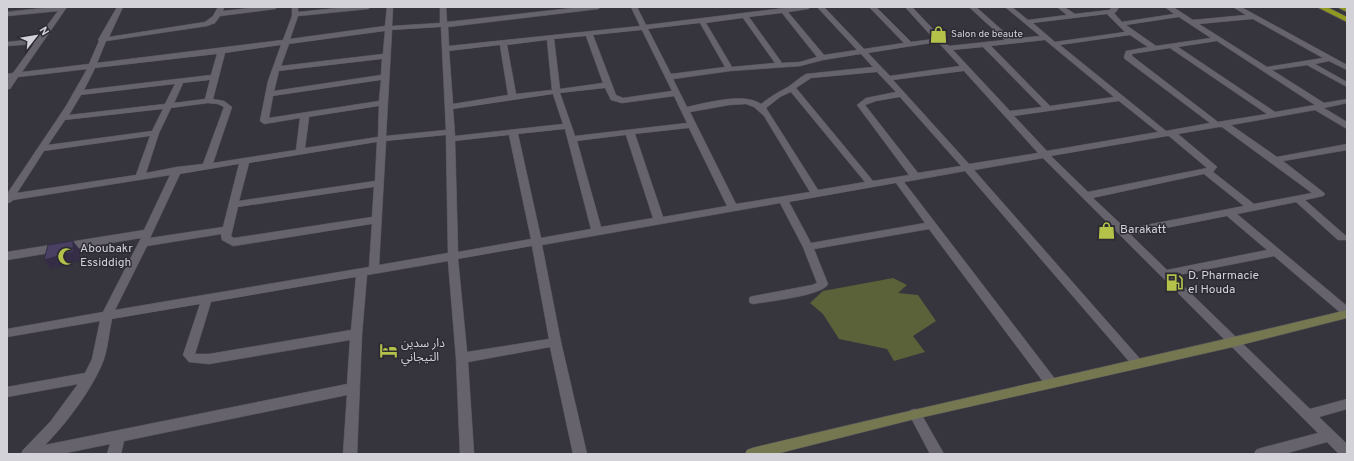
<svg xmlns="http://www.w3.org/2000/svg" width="1354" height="461" viewBox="0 0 1354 461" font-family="Overpass,'Noto Sans Arabic',sans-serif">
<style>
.forest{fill:#5b6139}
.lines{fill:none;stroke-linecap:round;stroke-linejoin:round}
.minor-casing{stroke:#54535a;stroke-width:1}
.secondary-casing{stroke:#54535a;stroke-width:1}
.trunk-casing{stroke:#54535a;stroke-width:1}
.minor{fill:#66636d;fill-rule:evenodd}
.secondary{fill:#757750;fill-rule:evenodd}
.trunk{fill:#8f9820;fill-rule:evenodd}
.shaded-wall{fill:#342d45}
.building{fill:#4a4063;stroke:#342d45}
.labels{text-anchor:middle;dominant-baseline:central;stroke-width:3;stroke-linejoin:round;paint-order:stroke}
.far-poi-label{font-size:10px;fill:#d3d2d8;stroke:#2c2a33;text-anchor:start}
.poi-label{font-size:12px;fill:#d3d2d8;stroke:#2c2a33;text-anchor:start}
</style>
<rect width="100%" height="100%" fill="#36343d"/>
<polygon class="forest" points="893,278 907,285 898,293 918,295 936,321 913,336 925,352 894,361 887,349 839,339 823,314 810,303 823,291"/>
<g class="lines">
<defs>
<g id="minor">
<path d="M53 7H67L22 72 89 64 99 41 98 40 117 7H123L109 37 205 22 213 16 218 7H224L223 11 259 7H278L275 9 220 16 215 23 207 26 106 41 97 63 283 40 292 16V7H298V12L347 7H371L368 9 298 16 290 39 385 26 387 7H393L392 26 440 23V7H446L447 22 581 7H601L598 9 448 27 449 46 640 26 631 7H637L646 25 793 7H811L808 9 788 12 824 55 857 50 817 7H824L864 49 904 43 869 7H876L911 42 934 39 905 7H912L949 46 1005 40 969 7H976L1012 39 1040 36 1005 7H1012L1028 20 1067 15 1057 7H1064L1075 14 1109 10 1113 7H1119L1116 12 1114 13 1122 22 1174 14 1165 7H1173L1193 20 1246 15 1233 7H1241L1347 65V70L1329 61 1315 64 1347 82V87L1307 65 1272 70 1324 103 1347 99V103L1324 108 1347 122V129L1315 110 1231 125 1277 157 1347 144V150L1283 161 1323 192 1325 194 1323 196 1305 200 1346 236 1347 238 1346 240H1338L1296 202 1237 214 1347 306V316L1343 315 1274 256 1173 276 1310 409 1347 399V409L1319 417 1347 444V454H1339L1327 442 1284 454H1254L1256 450 1261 448 1318 433 1043 158 974 170 1141 360 1143 363 1141 366 1137 368 1133 366 965 171 904 182 1055 379 1057 383 1055 387 1051 388 1047 387 929 229 814 249 828 284C822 296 769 301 754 304L750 303 749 300 750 297 754 296 812 285 817 283 803 247 780 203 542 245 561 342 587 454H573L550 347 468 362 474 454H460L456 358 448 261 367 275 362 334 357 454H343L347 395 124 441 121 454H107L110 444 61 454H21L23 450 50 422 78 384 7 397V387L85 373 92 359 100 321 7 337V329L103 312 141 238 7 260V252L144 230 170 175 13 200 11 202 7 203V194L66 106 87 69 18 77 10 89H7V81L9 78H7V74L13 73 34 44 7 46V42L37 39 58 11 7 16V12ZM782 13 817 57 800 62 782 63 749 17ZM1107 14 1125 32 1055 42 1033 23ZM1179 17 1211 38 1156 46 1126 25ZM743 18 775 63 732 67 706 23ZM1253 19 1323 58 1267 67 1199 24ZM700 23 725 67 671 74 648 29ZM441 27 446 130 386 136 392 30ZM642 30 672 91 623 98 616 95 593 35ZM385 31 383 54 281 66 289 44ZM1130 35 1148 47 1126 51 1124 57 1125 59 1210 123 1166 131 1060 45ZM586 36 603 83 560 89 554 39ZM547 40 552 90 516 94 507 45ZM1045 40 1114 97 1050 106 991 46ZM1217 41 1315 105 1275 112 1178 47ZM938 42 960 66 890 76 868 53ZM281 45 268 81 260 121 264 124 300 118 296 150 213 163 232 107 224 101 213 99 225 53ZM500 45 508 95 453 104 449 51ZM983 47 1042 107 1010 111 953 50ZM1170 48 1267 114 1218 122 1132 56V54ZM217 54 211 75 84 90 95 68ZM861 54 873 67 806 74C799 78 794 83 788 87 778 92 770 97 761 104 743 92 707 103 687 107L673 79 730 71 800 66 823 60ZM382 59 381 75 274 91 279 71ZM964 71 1038 153 969 164 893 80ZM877 72 896 92 866 98 857 105 909 175 873 181 796 88 811 78ZM210 80 205 99 174 103 183 83ZM381 80 379 101 269 118 273 96ZM175 84 165 104 69 115 81 95ZM605 88 611 100 622 103 674 96 687 123 575 136 560 93ZM791 92 865 182 818 190 766 108 780 97ZM553 94 563 124 455 136 453 109ZM900 97 961 166 918 173 865 105 876 101ZM1119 101 1158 132 1047 151 1014 116ZM208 103 218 104 224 107 203 164 177 167 146 173 159 133 171 108ZM746 104 754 107 764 116 810 192 736 204 690 112 729 105ZM379 106 378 137 305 148 309 117ZM163 109 152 131 48 145 65 120ZM1219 127H1222L1312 193 1254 204 1213 172 1217 167 1215 165 1178 134ZM689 128 727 206 663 217 635 134ZM565 129 591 229 541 238 518 134ZM446 135 448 253 379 265 386 141ZM509 135 531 239 458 252 455 141ZM626 135 653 218 601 227 577 141ZM150 136 136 175 17 193 44 151ZM1167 136H1169L1207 168 1088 192 1051 156ZM377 142 375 181 239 201 249 163ZM239 164 223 227 150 238 180 174ZM1204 174 1244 206 1126 229 1093 198ZM896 183 925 223 811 243 789 202ZM374 187 372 217 234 238 231 236 238 207ZM1227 216 1267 250 1167 270 1131 235ZM372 224 369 267 115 310 147 246 221 234 222 240 233 246ZM532 246 549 339 467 352 458 259ZM356 277 351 330 209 354H195L211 302ZM200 304 183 355 189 362 209 364 350 340 347 384 45 445C66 424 94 387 104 359 108 347 109 332 112 319Z"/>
<polygon points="915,409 919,410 944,454 930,454 909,414 911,410"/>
</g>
<path id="secondary" d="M1347 310V318L1233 347 915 419 776 454H745L747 450 752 448C950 400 1149 358 1347 310Z"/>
<g id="trunk">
<polygon points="1317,7 1327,7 1347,17 1347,22"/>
<polygon points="1337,7 1347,7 1347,12"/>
</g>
</defs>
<use href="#minor" class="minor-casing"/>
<use href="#secondary" class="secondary-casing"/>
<use href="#trunk" class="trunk-casing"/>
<use href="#minor" class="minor"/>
<use href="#secondary" class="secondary"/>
<use href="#trunk" class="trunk"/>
</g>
<polygon class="shaded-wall" points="73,241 80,250 80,261 51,269 44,260"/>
<polygon class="building" points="73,241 73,252 44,260 48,245"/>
<defs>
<symbol id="shop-bare" viewBox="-9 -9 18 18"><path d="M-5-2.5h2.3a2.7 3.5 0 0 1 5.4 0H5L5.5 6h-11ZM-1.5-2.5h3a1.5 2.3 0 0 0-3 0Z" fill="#b4c24a" stroke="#2c2a33" stroke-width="2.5" paint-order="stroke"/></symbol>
<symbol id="mosque-bare" viewBox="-9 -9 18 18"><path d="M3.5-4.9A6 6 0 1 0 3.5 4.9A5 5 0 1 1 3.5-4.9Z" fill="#b4c24a" stroke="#2c2a33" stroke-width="2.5" paint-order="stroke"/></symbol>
<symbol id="fuel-bare" viewBox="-9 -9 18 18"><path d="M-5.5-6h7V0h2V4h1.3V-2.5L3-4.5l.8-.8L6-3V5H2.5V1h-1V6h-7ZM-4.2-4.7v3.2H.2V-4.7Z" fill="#b4c24a" stroke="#2c2a33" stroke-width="2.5" paint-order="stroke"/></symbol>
<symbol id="hotel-bare" viewBox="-9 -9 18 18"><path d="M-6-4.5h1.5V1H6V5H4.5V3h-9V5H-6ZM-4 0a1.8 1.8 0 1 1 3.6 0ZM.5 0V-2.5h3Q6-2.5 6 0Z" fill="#b4c24a" stroke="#2c2a33" stroke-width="2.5" paint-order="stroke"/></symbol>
</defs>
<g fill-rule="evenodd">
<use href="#shop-bare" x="926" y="22" width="25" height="25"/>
<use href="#shop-bare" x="1094" y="218" width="25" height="25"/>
<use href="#mosque-bare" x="54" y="244" width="25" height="25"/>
<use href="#fuel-bare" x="1162" y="270" width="25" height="25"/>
<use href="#hotel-bare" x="376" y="338" width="25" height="25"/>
</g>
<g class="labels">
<g class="far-poi-label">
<text x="951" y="34">Salon de beaute</text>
</g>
<g class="poi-label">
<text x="1120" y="230">Barakatt</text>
<text x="80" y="249">Aboubakr<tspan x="80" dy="14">Essiddigh</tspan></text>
<text x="1188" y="276">D. Pharmacie<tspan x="1188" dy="14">el Houda</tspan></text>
<text x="401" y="344">دار سدين<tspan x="401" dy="14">التيجاني</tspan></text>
</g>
</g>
<rect width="1354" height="461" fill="none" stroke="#d3d2d8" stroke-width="16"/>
<g transform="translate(36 36) rotate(59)" stroke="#2c2a33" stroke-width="3" paint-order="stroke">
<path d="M0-3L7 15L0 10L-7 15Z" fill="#d3d2d8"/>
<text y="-6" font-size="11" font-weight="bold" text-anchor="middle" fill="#d3d2d8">N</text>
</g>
</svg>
